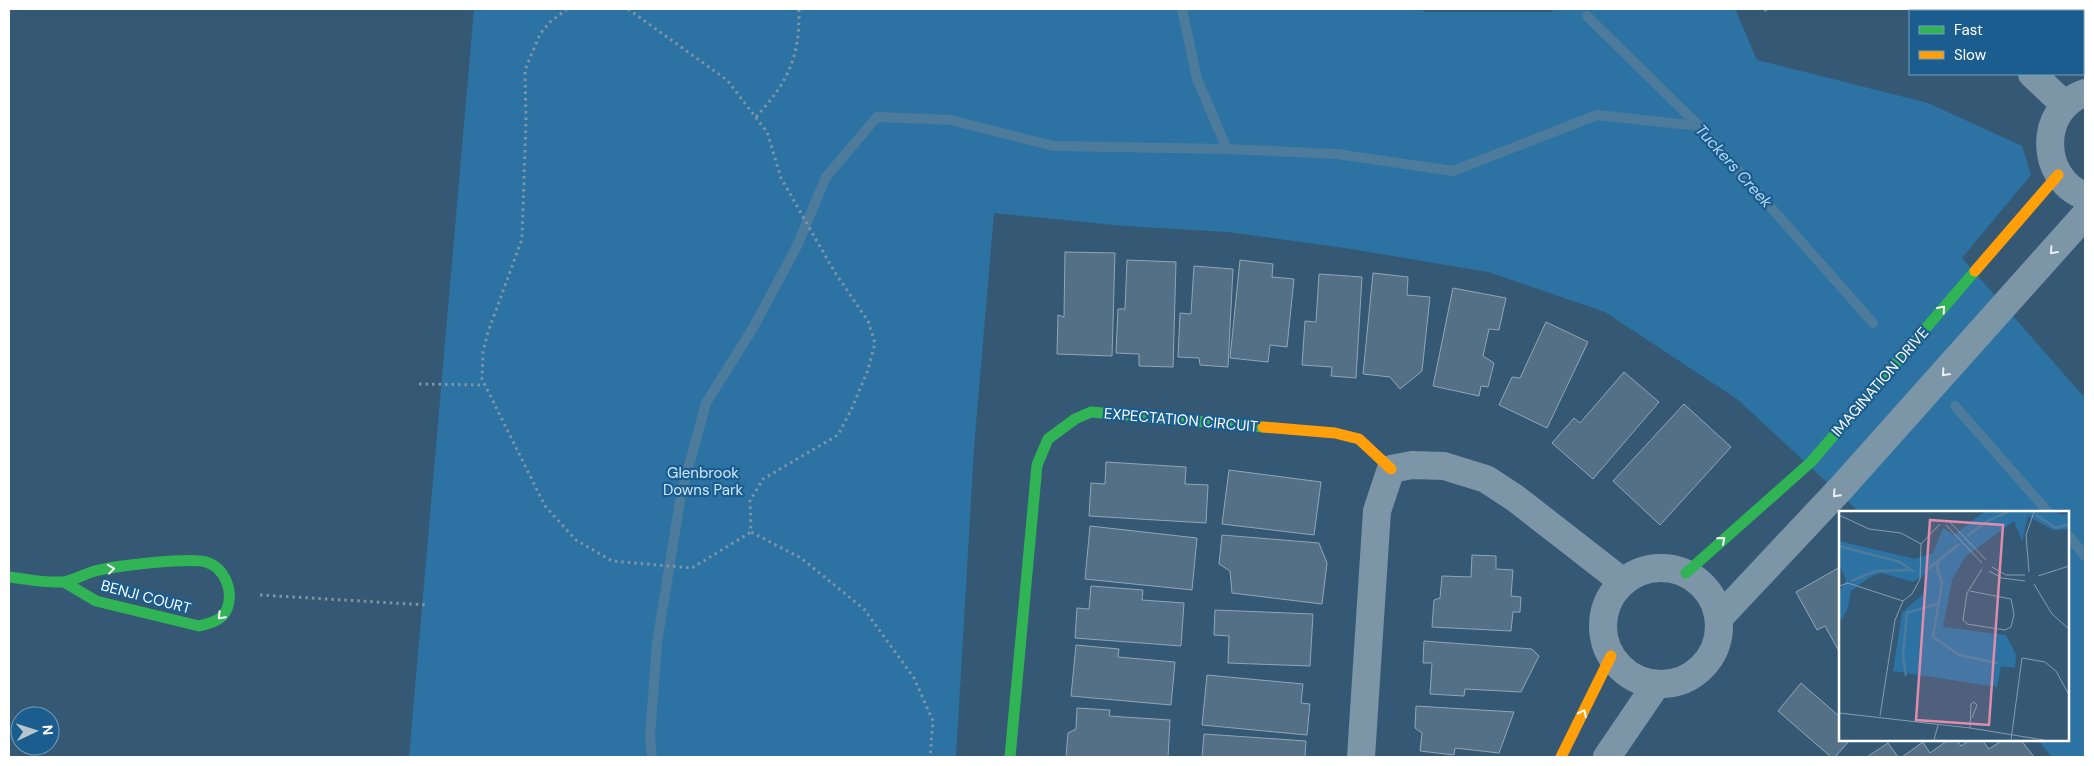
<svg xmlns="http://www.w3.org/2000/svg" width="2094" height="766" viewBox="0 0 2094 766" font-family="'DM Sans',sans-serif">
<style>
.green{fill:#2c72a3}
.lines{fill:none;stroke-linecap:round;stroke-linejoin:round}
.stream{stroke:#4d7b9c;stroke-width:10}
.building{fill:#537086;stroke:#91a6b6}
.path{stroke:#7c95a7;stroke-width:3;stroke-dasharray:2.5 4;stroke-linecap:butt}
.street{stroke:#7c95a7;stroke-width:28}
.fast{stroke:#30b455;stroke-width:11}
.slow{stroke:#ff9f0a;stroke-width:11}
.oneway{stroke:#ebeff2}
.oneway2{stroke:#fff}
.labels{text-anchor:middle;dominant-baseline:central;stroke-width:4.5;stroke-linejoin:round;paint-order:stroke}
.street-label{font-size:15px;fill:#fff;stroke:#1b5d8e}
.park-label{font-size:15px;fill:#cee8fa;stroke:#1b5d8e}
.water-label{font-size:16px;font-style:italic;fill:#b4dbf5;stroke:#1b5d8e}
.inset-river{fill:none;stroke:#4d7b9c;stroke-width:2.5}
.inset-road{fill:none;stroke:#869bac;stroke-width:1}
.view{fill:#e08cad;fill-opacity:0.15;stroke:#e08cad;stroke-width:2.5}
.inset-edge{fill:none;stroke:#fff;stroke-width:2.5}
</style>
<rect width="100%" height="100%" fill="#355974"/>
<polygon class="green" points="474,9 1418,9 1427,12 1553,12 1552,9 1735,9 1757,60 1928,103 2022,146 2031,175 1962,258 2085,398 2085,757 2052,757 2038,740 2068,740 2068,512 1859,512 1737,399 1605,312 1488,272 1345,248 1228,232 1125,226 994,213 974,448 956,757 409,757"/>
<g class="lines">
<g class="stream">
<polyline points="1182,9 1197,79 1227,149"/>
<polyline points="1587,16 1699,126 1873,323"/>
<polyline points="1955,406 2048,512"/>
<polyline points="2068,535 2085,556"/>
<polyline points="652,757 650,736 657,643 681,495 706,403 753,328 797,246 826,177 877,117 951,120 1053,146 1227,149 1337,154 1453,171 1597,115 1699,126"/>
</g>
</g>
<g class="building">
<polygon points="1065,252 1115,253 1112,356 1057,354 1058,315 1064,317"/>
<polygon points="1127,260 1176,262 1173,367 1139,366 1139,354 1116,353 1118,309 1125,309"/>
<polygon points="1240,260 1273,264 1272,277 1294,279 1287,347 1270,345 1268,362 1230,358"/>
<polygon points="1194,266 1233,269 1228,367 1200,365 1199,358 1178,357 1180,313 1191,314"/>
<polygon points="1373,273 1408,277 1407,295 1430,297 1422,371 1400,389 1390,377 1363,374"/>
<polygon points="1319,274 1362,277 1356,378 1331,376 1332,367 1302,365 1305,321 1316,322"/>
<polygon points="1453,288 1506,298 1499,330 1489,329 1483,356 1494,363 1488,387 1481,386 1479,396 1433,386"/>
<polygon points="1546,322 1588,342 1547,428 1499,405 1512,377 1520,378"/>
<polygon points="1624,372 1659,402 1593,479 1552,443 1574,418 1580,423"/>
<polygon points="1684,404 1731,447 1660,525 1613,481"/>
<polygon points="1106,462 1186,467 1185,484 1208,485 1206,523 1089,516 1091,483 1105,484"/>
<polygon points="1229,470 1321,482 1314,535 1222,524"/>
<polygon points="1090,526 1197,538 1192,590 1085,579"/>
<polygon points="1222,535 1319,543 1327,563 1322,604 1232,593 1230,571 1219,564"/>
<polygon points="1472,555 1496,556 1496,569 1513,570 1511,596 1521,597 1520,612 1513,612 1511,631 1432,627 1434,600 1440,598 1442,576 1471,577"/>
<polygon points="1840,567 1840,653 1825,626 1817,630 1796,592"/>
<polygon points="1091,586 1143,590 1142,600 1184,603 1181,646 1075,638 1077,608 1089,609"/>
<polygon points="1215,610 1313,614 1310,666 1228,663 1229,636 1214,635"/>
<polygon points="1424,641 1532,649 1539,656 1521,692 1465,689 1464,696 1430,694 1432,663 1423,663"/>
<polygon points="1076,645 1119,649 1118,657 1175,662 1171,705 1071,696"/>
<polygon points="1207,675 1303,684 1301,703 1310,704 1307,735 1202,725"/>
<polygon points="1801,683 1840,717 1840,740 1850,740 1835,757 1831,757 1778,711"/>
<polygon points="1416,706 1514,712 1499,753 1455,748 1454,755 1420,751 1422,733 1415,728"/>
<polygon points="1077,708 1110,710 1109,716 1170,720 1168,757 1066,757 1068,733 1076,729"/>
<polygon points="1204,734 1306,741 1305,757 1202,757"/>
<polygon points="1948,740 1957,740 1961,746 1970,740 1982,740 1989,749 2003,740 2021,740 2034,757 1902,757 1923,742 1930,753"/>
<polygon points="1888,743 1898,757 1867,757"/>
</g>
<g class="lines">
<g class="path">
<polyline points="567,9 550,22 540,34 525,70 526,121 522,239 488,332 483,352 482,379 545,506 576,540 612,561 692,568 751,532"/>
<polyline points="628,9 727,80 767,132 781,178 834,271 868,321 875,343 868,370 851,410 838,435 763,479 750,501 751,532 801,558 864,609 914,678 933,721 930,757"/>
<polyline points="1765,9 1768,14"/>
<path d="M756 117C788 82 800 57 799 9"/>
<polyline points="419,384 484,385"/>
<polyline points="260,595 427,605"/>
</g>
<g class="street">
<polyline points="1964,9 1967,11"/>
<polyline points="2032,74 2065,105"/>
<path d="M2085 93C2037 109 2040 180 2085 196"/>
<circle cx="1661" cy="626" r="58"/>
<polyline points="1719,618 1842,487 2085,215"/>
<polyline points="1361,757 1377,511 1391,469 1412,465 1444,466 1486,479 1515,498 1623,582"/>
<polyline points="1607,757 1656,685"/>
</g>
<g class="fast">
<polyline points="1686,573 1811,462 1975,271"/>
<path d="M9 577C26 579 45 583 62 582 73 581 84 574 95 571 114 566 189 557 206 562 225 568 234 591 227 609 222 621 210 623 199 626L96 601 64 582"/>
<polyline points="1010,757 1037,465 1048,439 1075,419 1091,412 1263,427"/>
</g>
<g class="slow">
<polyline points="1975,271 2058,175"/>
<polyline points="1263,427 1335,433 1359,439 1391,469"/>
<polyline points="1561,757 1611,656"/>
</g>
</g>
<defs><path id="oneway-chevron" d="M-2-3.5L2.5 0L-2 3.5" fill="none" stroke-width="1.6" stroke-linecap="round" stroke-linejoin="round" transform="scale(1.25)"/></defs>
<g class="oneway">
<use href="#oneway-chevron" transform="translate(2053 251) rotate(132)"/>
<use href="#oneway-chevron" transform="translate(1945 373) rotate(132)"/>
<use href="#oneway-chevron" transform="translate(1836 494) rotate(133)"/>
</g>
<g class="oneway2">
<use href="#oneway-chevron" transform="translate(1942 309) rotate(-49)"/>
<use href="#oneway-chevron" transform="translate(1722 540) rotate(-41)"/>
<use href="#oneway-chevron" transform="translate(111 569) rotate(-7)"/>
<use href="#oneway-chevron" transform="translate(221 616) rotate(134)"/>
<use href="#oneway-chevron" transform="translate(1583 713) rotate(-64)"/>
</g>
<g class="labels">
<g class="street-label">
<text transform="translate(1880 382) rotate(-49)">IMAGINATION DRIVE</text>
<text transform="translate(1181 420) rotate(5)">EXPECTATION CIRCUIT</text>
<text transform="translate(146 597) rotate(15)">BENJI COURT</text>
</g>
<g class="park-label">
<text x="703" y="473">Glenbrook<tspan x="703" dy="17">Downs Park</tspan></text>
</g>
<g class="water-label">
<text transform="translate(1734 166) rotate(48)">Tuckers Creek</text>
</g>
</g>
<g transform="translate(1839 511)">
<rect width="230" height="230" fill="#355974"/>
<path d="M145 1H216L225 4 230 1V18L214 19 189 5 183 30 175 10 126 46 113 69 104 116 167 124 177 144 176 157 162 155 158 176 54 160 63 102 84 83 88 62 74 71 43 62 31 66 12 80 9 96 3 109 0 108V82L7 69 0 53V30L76 48 94 42 104 17 115 24Z" fill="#2c72a3"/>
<path class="inset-river" d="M197 4 217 17 230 13M128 25 150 9 169 1M0 35 61 51 75 61M100 48 98 57 103 72 94 126 120 144 159 152M89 58 120 33M12 70 37 60 70 59M67 165 64 145 68 102 98 93"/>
<path class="inset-road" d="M0 4 30 18 62 22 82 33M110 10 147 49M107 14 143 52M153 56 167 64H186M150 60 163 67 186 70M190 61 187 24 195 1M199 65 230 55M195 73 213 103 230 118M0 75 9 72 64 90M131 80 172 88 175 103 172 116 166 119 128 113 124 109 128 82 143 58M0 202 131 217 205 229M41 205 56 109 64 90 73 83 81 68 82 33 101 13M131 217 132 193 135 191 138 194 133 207M95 229 99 214M172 229 183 147 206 151 217 160 230 184"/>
<path class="view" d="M91 9 164 14 150 214 77 209Z"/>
<rect width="230" height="230" class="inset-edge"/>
</g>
<rect width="2094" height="766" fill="none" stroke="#ffffff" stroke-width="20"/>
<rect x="1909" y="10" width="175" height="65" fill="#1b5d8e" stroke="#769ebb"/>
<rect x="1919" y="26" width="25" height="8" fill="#30b455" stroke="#769ebb"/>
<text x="1954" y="35" font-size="15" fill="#ffffff">Fast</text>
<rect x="1919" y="51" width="25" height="8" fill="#ff9f0a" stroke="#769ebb"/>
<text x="1954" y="60" font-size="15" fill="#ffffff">Slow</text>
<g transform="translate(35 731) rotate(86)"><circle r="24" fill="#1b5d8e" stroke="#769ebb"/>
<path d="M0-4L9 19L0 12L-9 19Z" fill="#b8c5ce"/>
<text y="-8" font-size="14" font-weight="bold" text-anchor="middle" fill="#ffffff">N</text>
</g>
</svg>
